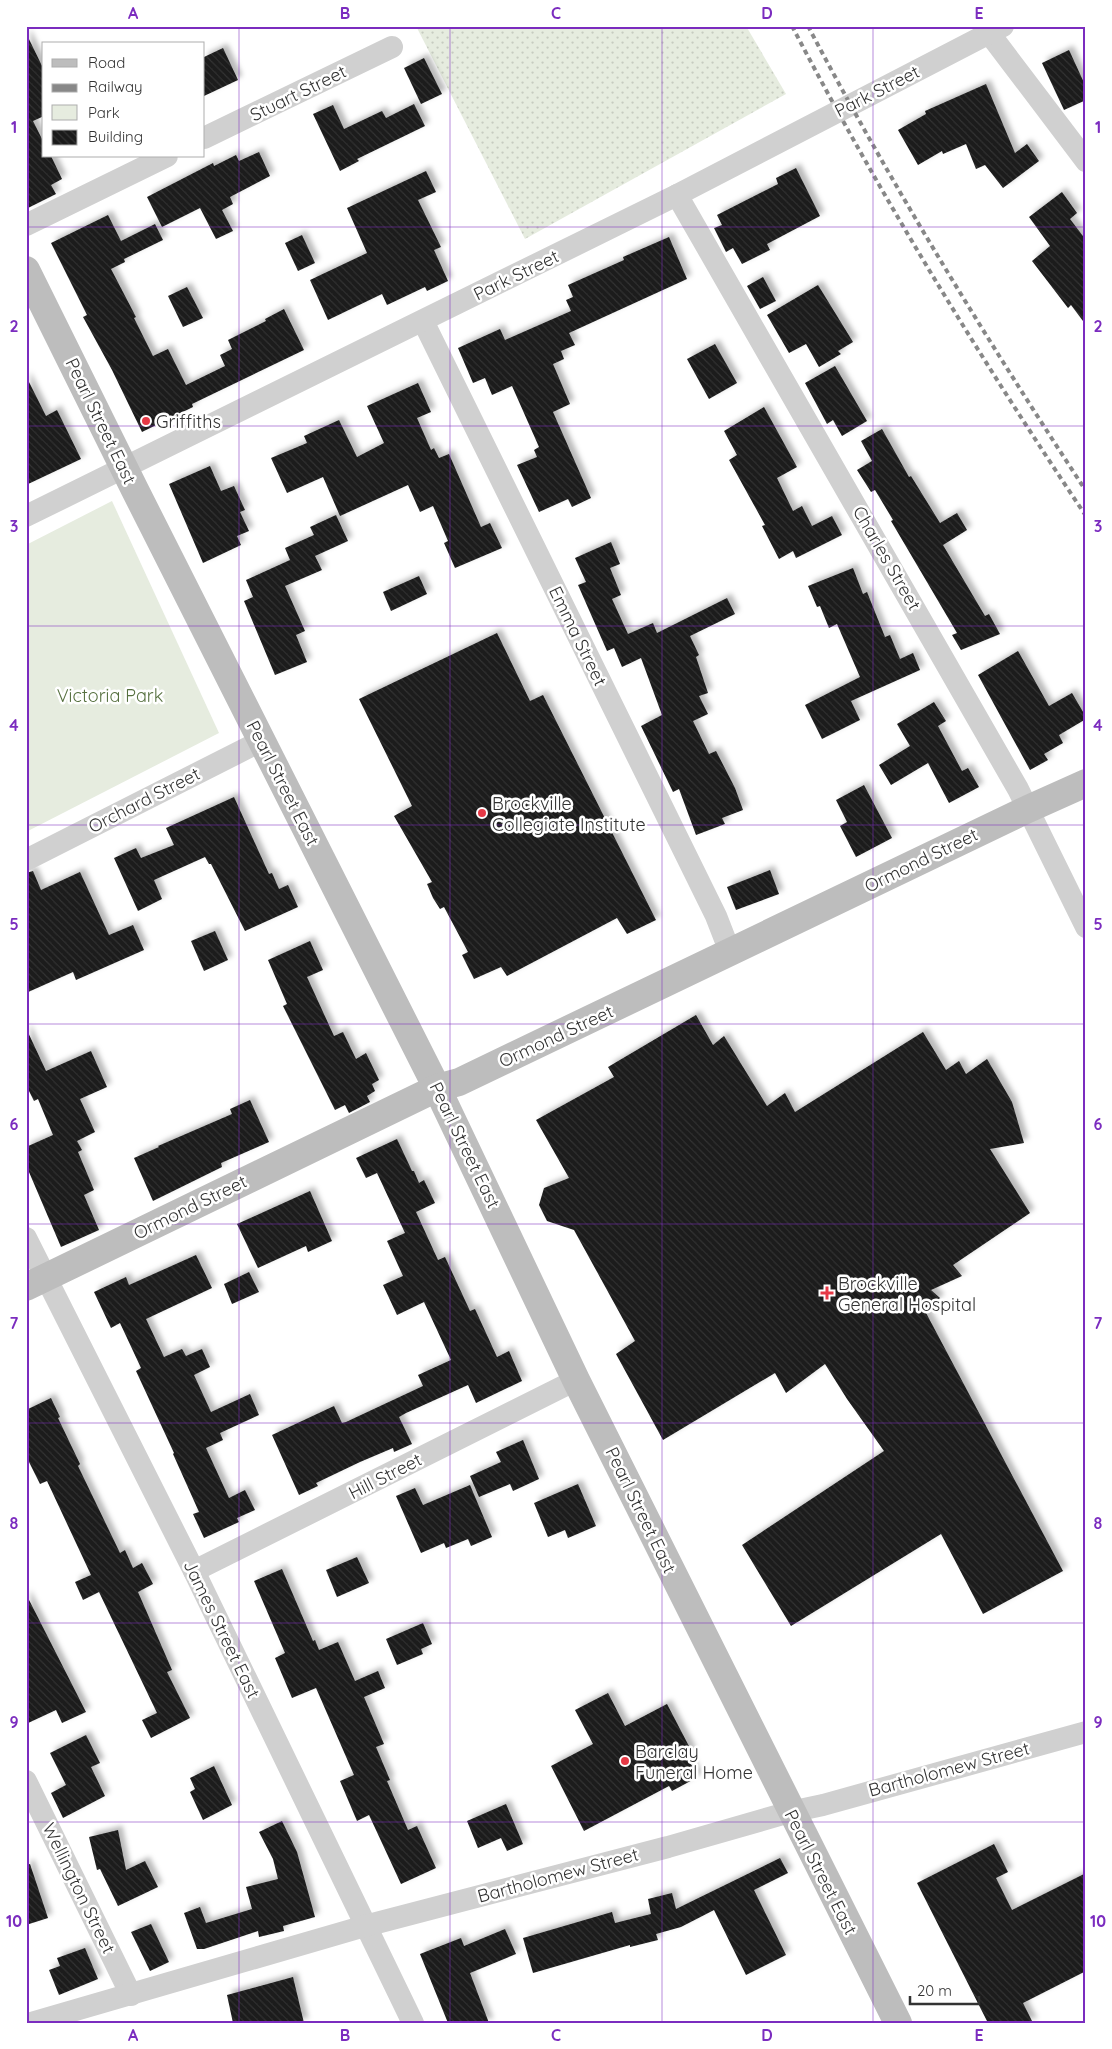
<svg xmlns="http://www.w3.org/2000/svg" width="1112" height="2049" viewBox="0 0 1112 2049" font-family="Quicksand,sans-serif">
<style>
.grass{fill:url(#grass-dots)}
.park{fill:#e6ecdf}
.building{fill:url(#building-back-hatch);filter:url(#shadow)}
.lines{fill:none;stroke-linecap:round;stroke-linejoin:round}
.street{stroke:#d0d0d0;stroke-width:22}
.secondary{stroke:#bdbdbd;stroke-width:28}
.rail{stroke:#888;stroke-width:4;stroke-dasharray:5 4;stroke-linecap:butt}
.grid{fill:none;stroke:#7b2cbf;stroke-width:1;stroke-opacity:0.55}
.poi-dot{fill:#e63946;stroke:#fff;stroke-width:2}
.labels{text-anchor:middle;dominant-baseline:central;stroke-width:5;stroke-linejoin:round;paint-order:stroke}
.street-label{font-size:18px;fill:#333;stroke:#fff}
.poi-label{font-size:18px;fill:#333;stroke:#fff;text-anchor:start}
.park-label{font-size:18px;fill:#56703f;stroke:#fff}
.neatline{fill:none;stroke:#7b2cbf;stroke-width:2}
.grid-label{font-size:16px;text-anchor:middle;font-weight:bold;fill:#7b2cbf}
</style>
<defs>
<pattern id="grass-dots" width="8" height="8" patternUnits="userSpaceOnUse" patternTransform="scale(1.25)"><rect width="8" height="8" fill="#e6ecdf"/><path d="M2 2h.1M6 6h.1" fill="none" stroke="#c6cbc0" stroke-width="1.8" stroke-linecap="round"/></pattern>
<pattern id="building-back-hatch" width="6" height="6" patternUnits="userSpaceOnUse" patternTransform="scale(1.25)"><rect width="6" height="6" fill="#1a1a1a"/><path d="M-1 5l2 2M0 0l6 6M5-1l2 2" fill="none" stroke="#333"/></pattern>
<filter id="shadow"><feDropShadow dx="4.5" dy="-4.5" stdDeviation="2.5" flood-color="#0004"/></filter>
</defs>
<rect width="100%" height="100%" fill="#fff"/>
<polygon class="grass" points="416,26 746,26 786,94 525,239"/>
<polygon class="park" points="112,501 219,733 26,832 26,545"/>
<g class="building">
<polygon points="26,33 44,70 44,116 33,121 44,143 44,156 51,156 62,179 51,185 56,194 26,209"/>
<polygon points="223,48 238,80 204,96 204,57"/>
<polygon points="1069,50 1086,87 1086,100 1064,110 1042,63"/>
<polygon points="424,58 442,94 421,104 404,68"/>
<polygon points="986,84 1015,153 1027,144 1039,161 1003,188 985,165 976,169 966,144 943,154 942,151 918,165 898,130 926,114 925,111"/>
<polygon points="414,104 425,126 357,159 359,161 340,171 313,114 333,105 344,129 382,111 386,118"/>
<polygon points="259,152 270,176 230,197 233,204 222,210 233,231 216,239 200,208 162,227 147,197 213,163 214,166 236,155 239,161"/>
<polygon points="796,168 820,216 767,244 770,250 742,264 733,248 726,252 714,228 722,225 717,215 778,184 776,178"/>
<polygon points="426,171 436,192 418,200 441,247 434,250 448,281 427,291 425,287 387,305 382,294 328,320 310,280 367,253 347,208"/>
<polygon points="1062,192 1077,213 1070,219 1086,240 1086,325 1071,305 1068,308 1032,261 1050,246 1029,217"/>
<polygon points="108,215 121,241 155,224 163,240 124,259 125,262 111,269 136,317 134,318 153,356 168,349 186,385 225,366 220,355 232,349 228,340 266,321 265,319 284,309 304,350 192,404 193,407 142,432 112,370 83,317 87,315 51,243"/>
<polygon points="302,235 315,263 298,271 285,243"/>
<polygon points="669,237 687,279 569,333 575,345 561,351 564,359 553,364 570,404 553,412 591,498 572,507 568,499 539,512 517,465 537,457 534,450 539,447 512,386 492,395 485,378 473,383 458,348 500,329 505,340 571,311 566,300 573,297 568,285 624,260 623,257"/>
<polygon points="763,277 776,301 760,309 747,286"/>
<polygon points="818,285 853,342 838,351 841,354 819,367 806,344 789,353 767,315"/>
<polygon points="187,287 203,318 183,327 168,296"/>
<polygon points="715,344 737,383 709,399 687,359"/>
<polygon points="835,366 867,421 842,436 833,420 827,424 805,383"/>
<polygon points="26,376 46,416 57,410 81,459 26,485"/>
<polygon points="418,383 431,412 417,418 431,450 434,448 439,458 449,454 481,527 490,523 502,548 455,568 444,543 448,541 433,506 420,512 408,485 340,516 323,477 287,493 271,458 307,443 304,436 339,420 357,457 384,443 367,406"/>
<polygon points="764,407 797,467 777,478 793,511 802,506 812,526 832,516 842,535 796,558 793,551 779,559 762,526 765,525 729,460 737,455 724,431"/>
<polygon points="882,429 909,477 911,476 940,523 957,513 967,530 943,545 985,616 989,614 1000,634 961,650 952,635 957,633 891,521 893,520 875,490 871,492 857,470 872,461 861,441"/>
<polygon points="210,466 221,491 234,486 245,510 240,512 249,531 237,536 241,545 203,563 169,484"/>
<polygon points="336,515 348,541 315,556 322,570 285,586 305,631 296,635 307,662 275,675 244,601 253,597 246,580 290,560 285,548 314,535 310,527"/>
<polygon points="611,542 620,564 610,568 621,595 612,599 628,634 653,623 657,633 727,598 735,614 690,636 699,655 696,657 708,693 699,696 708,714 693,721 709,754 716,751 735,788 743,810 722,818 725,824 696,835 679,789 673,792 641,726 662,715 641,658 622,667 614,648 607,651 578,585 586,582 575,558"/>
<polygon points="853,568 863,594 867,592 885,637 890,635 900,659 913,653 920,670 851,701 860,720 822,739 805,705 860,677 837,624 829,628 820,606 817,607 808,586"/>
<polygon points="419,576 427,594 391,611 383,592"/>
<polygon points="497,633 530,701 543,695 656,920 627,934 617,918 507,976 501,967 474,979 462,955 468,952 444,907 440,909 433,898 427,884 432,882 394,816 412,806 359,699"/>
<polygon points="1018,651 1049,706 1072,693 1086,717 1086,719 1059,735 1063,743 1044,754 1048,760 1030,770 978,675"/>
<polygon points="934,702 946,721 938,726 962,771 968,768 979,787 949,803 928,763 891,785 879,765 910,746 897,724"/>
<polygon points="864,785 892,838 856,857 840,826 847,822 836,800"/>
<polygon points="234,797 269,874 272,873 279,889 288,885 298,907 245,931 211,864 209,864 205,857 154,880 162,899 138,911 114,858 136,848 141,858 174,845 166,828"/>
<polygon points="770,870 779,894 736,910 727,887"/>
<polygon points="33,871 41,890 80,872 109,935 133,925 144,950 76,980 73,972 26,993 26,873"/>
<polygon points="215,931 228,960 204,971 191,941"/>
<polygon points="310,941 323,970 307,977 334,1036 343,1032 356,1059 366,1053 379,1080 372,1084 375,1091 367,1096 370,1102 349,1113 345,1105 335,1110 283,1006 287,1004 268,960"/>
<polygon points="696,1015 713,1045 724,1036 767,1106 785,1093 795,1112 923,1032 946,1070 959,1061 966,1074 987,1059 1012,1102 1024,1143 990,1149 1030,1213 953,1265 962,1276 931,1290 940,1298 925,1311 1063,1571 983,1614 941,1534 791,1626 742,1545 884,1451 847,1399 825,1364 786,1393 775,1373 663,1440 616,1354 635,1341 574,1230 547,1221 539,1205 544,1188 569,1178 536,1120 614,1077 608,1067"/>
<polygon points="26,1028 46,1071 91,1051 107,1087 80,1099 95,1132 77,1141 82,1150 78,1152 94,1190 84,1195 99,1230 61,1247 26,1165 26,1147 53,1135 38,1099 34,1101 26,1085"/>
<polygon points="250,1100 269,1142 221,1163 222,1167 153,1201 134,1158 159,1147 158,1146 232,1114 230,1109"/>
<polygon points="397,1139 412,1171 414,1171 419,1183 424,1180 435,1203 416,1212 438,1260 445,1257 470,1311 475,1309 497,1357 509,1351 522,1381 476,1403 468,1385 406,1413 399,1417 412,1444 394,1452 393,1448 360,1462 316,1483 318,1486 299,1495 272,1435 334,1406 342,1423 346,1422 423,1386 418,1375 451,1360 424,1302 397,1315 383,1285 403,1276 387,1241 405,1233 377,1173 366,1178 356,1158"/>
<polygon points="310,1191 332,1241 308,1252 306,1246 258,1268 237,1224"/>
<polygon points="196,1255 212,1288 146,1319 164,1357 182,1349 186,1356 202,1349 210,1367 194,1375 211,1412 250,1394 259,1415 220,1433 223,1440 206,1448 229,1498 245,1490 255,1510 237,1518 239,1522 204,1538 193,1514 199,1512 173,1454 174,1453 136,1371 141,1368 120,1323 111,1328 94,1292 126,1277 129,1285"/>
<polygon points="249,1272 259,1292 232,1304 224,1284"/>
<polygon points="51,1398 60,1417 58,1418 80,1464 78,1466 120,1553 125,1550 133,1568 142,1563 153,1584 138,1592 172,1670 167,1672 190,1718 151,1738 142,1720 157,1713 99,1592 83,1600 75,1582 91,1575 47,1481 40,1484 26,1456 26,1410"/>
<polygon points="523,1440 539,1479 513,1491 510,1484 479,1497 470,1476 501,1462 496,1452"/>
<polygon points="578,1484 596,1526 568,1538 565,1530 548,1537 534,1503"/>
<polygon points="470,1485 492,1537 471,1546 468,1539 446,1548 444,1543 421,1553 396,1496 415,1488 423,1505"/>
<polygon points="357,1557 369,1583 337,1597 326,1570"/>
<polygon points="282,1569 313,1641 315,1640 319,1650 338,1642 355,1681 378,1671 385,1688 364,1697 384,1744 376,1747 390,1780 387,1781 408,1830 417,1826 436,1868 401,1884 369,1815 357,1821 340,1781 354,1775 316,1688 292,1698 275,1658 285,1653 254,1581"/>
<polygon points="26,1594 86,1712 62,1723 56,1710 26,1724"/>
<polygon points="423,1623 432,1644 421,1649 423,1654 397,1665 386,1639"/>
<polygon points="608,1693 625,1726 667,1704 692,1752 686,1755 698,1777 672,1791 669,1786 584,1831 551,1766 593,1744 575,1710"/>
<polygon points="86,1735 100,1763 91,1767 105,1796 63,1818 51,1793 66,1785 50,1753"/>
<polygon points="214,1766 232,1805 203,1820 190,1792 195,1789 190,1778"/>
<polygon points="506,1804 523,1844 507,1851 501,1838 478,1848 467,1821"/>
<polygon points="282,1821 297,1852 315,1917 283,1926 284,1931 259,1937 258,1931 204,1949 197,1949 184,1913 200,1907 206,1923 252,1909 246,1887 278,1879 273,1859 259,1832"/>
<polygon points="118,1830 126,1870 145,1861 158,1887 118,1906 100,1869 97,1870 89,1837"/>
<polygon points="994,1844 1008,1872 996,1878 1012,1910 1086,1873 1086,1971 1023,2003 1033,2023 988,2023 917,1883"/>
<polygon points="780,1858 788,1873 754,1890 786,1955 746,1975 714,1910 681,1927 656,1934 658,1940 630,1947 630,1945 533,1973 523,1938 612,1912 615,1923 651,1914 648,1899 672,1893 676,1909"/>
<polygon points="30,1864 48,1918 26,1925 26,1865"/>
<polygon points="151,1924 169,1962 150,1971 131,1932"/>
<polygon points="505,1929 516,1954 470,1973 489,2023 448,2023 420,1954 461,1938 464,1946"/>
<polygon points="85,1948 98,1979 59,1995 49,1970 60,1966 57,1958"/>
<polygon points="293,1977 304,2023 233,2023 227,1995"/>
</g>
<g class="lines">
<g class="street">
<polyline points="989,33 1086,161"/>
<polyline points="204,138 392,47"/>
<polyline points="677,195 1018,789 1086,927"/>
<polyline points="26,225 167,156"/>
<polyline points="423,321 716,916 730,952"/>
<polyline points="26,516 677,195 1003,26"/>
<polyline points="26,860 261,741"/>
<polyline points="26,1238 194,1571 413,2023"/>
<polyline points="194,1571 576,1380"/>
<polyline points="26,1781 131,1995"/>
<polyline points="31,2023 365,1926 668,1847 790,1812 823,1805 1086,1732"/>
</g>
<g class="secondary">
<polyline points="26,270 135,490 437,1088 576,1380 898,2023"/>
<polyline points="26,1287 437,1088 459,1082 1028,809 1086,783"/>
</g>
<g class="rail">
<path d="M792 26C880 195 980 358 1086 516"/>
<path d="M808 26C892 186 987 340 1086 491"/>
</g>
</g>
<path class="grid" d="M239 26V2023M450 26V2023M662 26V2023M873 26V2023M26 227H1086M26 426H1086M26 626H1086M26 825H1086M26 1024H1086M26 1224H1086M26 1423H1086M26 1623H1086M26 1822H1086"/>
<g class="poi-dot">
<circle cx="146" cy="421" r="5"/>
<circle cx="482" cy="813" r="5"/>
<path d="M824.5 1285.5h5v5h5v5h-5v5h-5v-5h-5v-5h5z"/>
<circle cx="625" cy="1761" r="5"/>
</g>
<g class="labels">
<g class="street-label">
<text transform="translate(877 91) rotate(-27)">Park Street</text>
<text transform="translate(298 93) rotate(-26)">Stuart Street</text>
<text transform="translate(516 275) rotate(-26)">Park Street</text>
<text transform="translate(101 421) rotate(64)">Pearl Street East</text>
<text transform="translate(887 558) rotate(60)">Charles Street</text>
<text transform="translate(578 636) rotate(64)">Emma Street</text>
<text transform="translate(283 783) rotate(63)">Pearl Street East</text>
<text transform="translate(144 800) rotate(-27)">Orchard Street</text>
<text transform="translate(921 860) rotate(-26)">Ormond Street</text>
<text transform="translate(556 1036) rotate(-25)">Ormond Street</text>
<text transform="translate(465 1145) rotate(64)">Pearl Street East</text>
<text transform="translate(190 1207) rotate(-26)">Ormond Street</text>
<text transform="translate(385 1476) rotate(-27)">Hill Street</text>
<text transform="translate(641 1510) rotate(64)">Pearl Street East</text>
<text transform="translate(222 1629) rotate(64)">James Street East</text>
<text transform="translate(949 1769) rotate(-15)">Bartholomew Street</text>
<text transform="translate(821 1872) rotate(63)">Pearl Street East</text>
<text transform="translate(558 1875) rotate(-15)">Bartholomew Street</text>
<text transform="translate(79 1888) rotate(64)">Wellington Street</text>
</g>
<g class="poi-label">
<text x="156" y="421">Griffiths</text>
<text x="492" y="803">Brockville<tspan x="492" dy="21">Collegiate Institute</tspan></text>
<text x="838" y="1283">Brockville<tspan x="838" dy="21">General Hospital</tspan></text>
<text x="635" y="1751">Barclay<tspan x="635" dy="21">Funeral Home</tspan></text>
</g>
<g class="park-label">
<text x="110" y="695">Victoria Park</text>
</g>
</g>
<rect width="1112" height="2049" fill="none" stroke="#ffffff" stroke-width="55"/>
<rect x="42" y="42" width="162" height="115" fill="#ffffff" stroke="#adadad"/>
<rect x="52" y="59" width="25" height="8" fill="#bdbdbd" stroke="#adadad"/>
<text x="88" y="68" font-size="15" fill="#333333">Road</text>
<rect x="52" y="84" width="25" height="8" fill="#888888" stroke="#adadad"/>
<text x="88" y="92" font-size="15" fill="#333333">Railway</text>
<rect x="52" y="105" width="25" height="15" fill="#e6ecdf" stroke="#adadad"/>
<text x="88" y="118" font-size="15" fill="#333333">Park</text>
<rect x="52" y="130" width="25" height="15" fill="url(#building-back-hatch)" stroke="#adadad"/>
<text x="88" y="142" font-size="15" fill="#333333">Building</text>
<path d="M910 1996v8h69v-8" fill="none" stroke="#333333" stroke-width="2.5"/>
<text x="917" y="1996" font-size="15" fill="#333333" stroke="#ffffff" stroke-width="4" paint-order="stroke">20 m</text>
<rect x="28" y="28" width="1056" height="1994" class="neatline"/>
<g class="grid-label">
<text x="133" y="19">A</text>
<text x="345" y="19">B</text>
<text x="556" y="19">C</text>
<text x="767" y="19">D</text>
<text x="979" y="19">E</text>
<text x="14" y="133">1</text>
<text x="1098" y="133">1</text>
<text x="14" y="332">2</text>
<text x="1098" y="332">2</text>
<text x="14" y="532">3</text>
<text x="1098" y="532">3</text>
<text x="14" y="731">4</text>
<text x="1098" y="731">4</text>
<text x="14" y="930">5</text>
<text x="1098" y="930">5</text>
<text x="14" y="1130">6</text>
<text x="1098" y="1130">6</text>
<text x="14" y="1329">7</text>
<text x="1098" y="1329">7</text>
<text x="14" y="1529">8</text>
<text x="1098" y="1529">8</text>
<text x="14" y="1728">9</text>
<text x="1098" y="1728">9</text>
<text x="14" y="1927">10</text>
<text x="1098" y="1927">10</text>
<text x="133" y="2041">A</text>
<text x="345" y="2041">B</text>
<text x="556" y="2041">C</text>
<text x="767" y="2041">D</text>
<text x="979" y="2041">E</text>
</g>
</svg>
